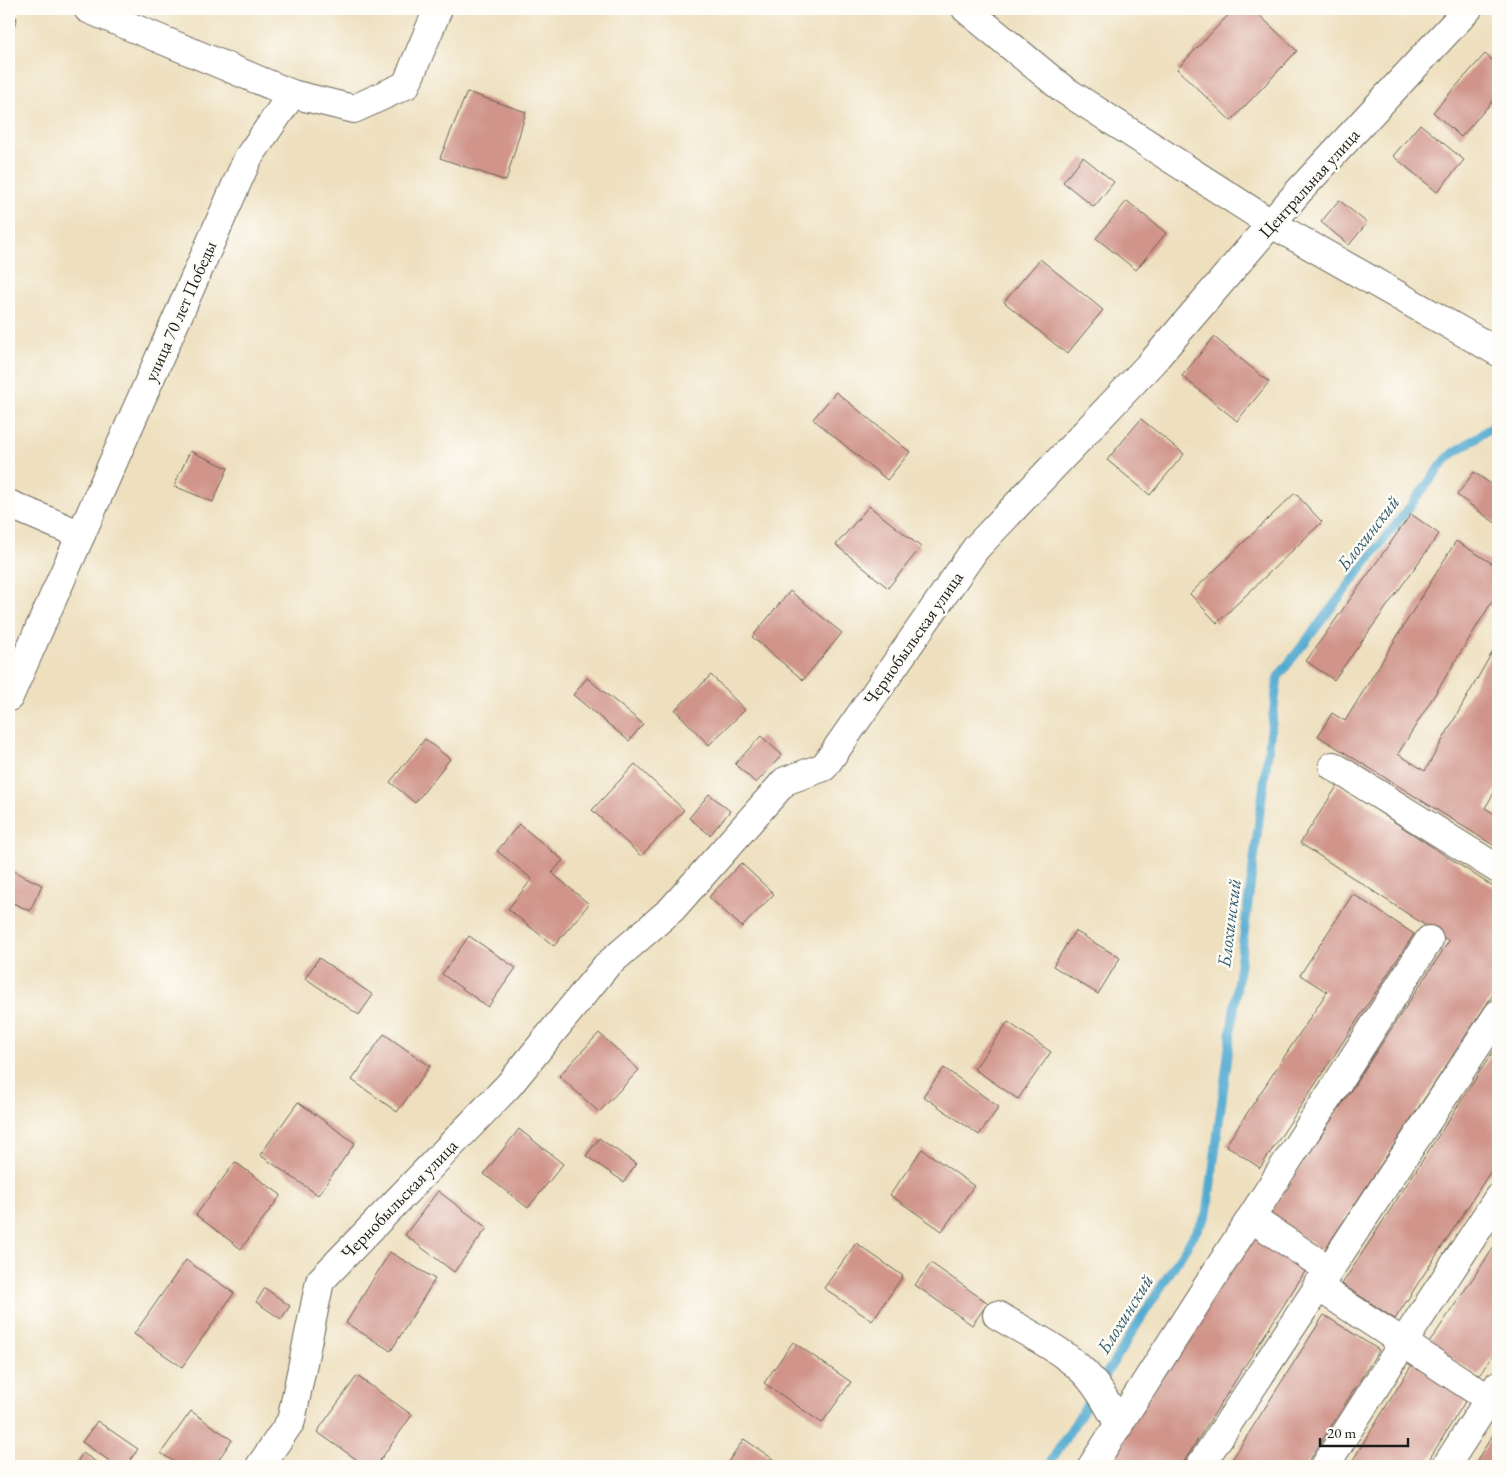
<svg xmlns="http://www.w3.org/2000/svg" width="1507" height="1475" viewBox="0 0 1507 1475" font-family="'EB Garamond',serif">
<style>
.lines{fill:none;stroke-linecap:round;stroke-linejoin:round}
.stream{stroke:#53aad0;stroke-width:9}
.building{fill:#d0948a}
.minor-casing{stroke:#666155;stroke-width:30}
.minor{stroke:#fff;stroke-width:28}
.labels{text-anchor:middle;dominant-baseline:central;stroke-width:5;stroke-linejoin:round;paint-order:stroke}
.street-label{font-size:18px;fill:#1c1c1c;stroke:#fdfcf7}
.water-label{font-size:19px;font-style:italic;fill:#355c6d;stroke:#fdfcf7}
</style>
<rect width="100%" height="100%" fill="#fdfcf7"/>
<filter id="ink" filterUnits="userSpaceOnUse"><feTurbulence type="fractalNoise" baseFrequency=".02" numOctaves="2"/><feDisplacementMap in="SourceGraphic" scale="10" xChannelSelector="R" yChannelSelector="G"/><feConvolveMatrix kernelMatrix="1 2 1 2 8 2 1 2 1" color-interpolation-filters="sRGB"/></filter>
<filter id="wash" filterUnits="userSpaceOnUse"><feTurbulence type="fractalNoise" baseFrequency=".0096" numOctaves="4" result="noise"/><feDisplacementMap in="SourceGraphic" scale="20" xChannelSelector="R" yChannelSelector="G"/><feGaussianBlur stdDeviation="1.12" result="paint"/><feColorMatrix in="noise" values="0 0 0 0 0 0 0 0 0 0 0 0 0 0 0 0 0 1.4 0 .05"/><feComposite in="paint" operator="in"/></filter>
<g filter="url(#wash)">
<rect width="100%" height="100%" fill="#eee0bf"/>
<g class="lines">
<polyline class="stream" points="1048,1466 1207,1214 1278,677 1448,457 1498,423"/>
</g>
<g id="blocks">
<g class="building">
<polygon points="1234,9 1253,9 1297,51 1231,121 1177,69"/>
<polygon points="9,15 17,18 9,42"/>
<polygon points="1485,54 1498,65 1498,95 1461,137 1433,112"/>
<polygon points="467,92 526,112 506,181 440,158"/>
<polygon points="1420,124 1464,160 1437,192 1393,156"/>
<polygon points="1083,157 1114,182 1094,207 1063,182"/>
<polygon points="1339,200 1367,223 1349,245 1321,222"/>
<polygon points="1127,201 1166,233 1136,270 1096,238"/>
<polygon points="1040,259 1103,310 1067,354 1004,302"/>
<polygon points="1214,337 1269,382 1237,421 1182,376"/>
<polygon points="836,392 910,452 887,480 813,419"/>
<polygon points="1141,419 1184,454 1150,495 1107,460"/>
<polygon points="190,451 228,468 213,502 174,486"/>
<polygon points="1474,472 1498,489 1498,525 1457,495"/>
<polygon points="1295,493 1322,522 1217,623 1190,594"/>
<polygon points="869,506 921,547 888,588 836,545"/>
<polygon points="1411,514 1439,534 1334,680 1306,661"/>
<polygon points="1456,541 1498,567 1498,592 1398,754 1425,771 1498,642 1498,786 1485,808 1498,816 1498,848 1318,736 1332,713 1345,721"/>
<polygon points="790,591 842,633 803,680 752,637"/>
<polygon points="711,675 745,710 709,745 675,710"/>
<polygon points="587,678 643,724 629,741 573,695"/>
<polygon points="761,736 782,755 756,783 735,764"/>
<polygon points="425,739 450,759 415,803 390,782"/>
<polygon points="635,764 684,810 641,856 592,810"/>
<polygon points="1338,785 1498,890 1498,987 1324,1251 1269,1215 1449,941 1300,843"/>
<polygon points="709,794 730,811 710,835 689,818"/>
<polygon points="519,824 563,860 552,873 589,904 554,946 508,909 532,879 497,851"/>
<polygon points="741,863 774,894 742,927 709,897"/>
<polygon points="9,869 42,885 30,911 9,901"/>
<polygon points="1353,894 1414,934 1260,1168 1226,1145 1327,992 1300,975"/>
<polygon points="1075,931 1120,958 1098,994 1053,966"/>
<polygon points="469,936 516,968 488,1007 442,974"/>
<polygon points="319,958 373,995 359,1015 305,978"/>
<polygon points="1008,1022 1051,1052 1018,1099 974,1069"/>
<polygon points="599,1033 639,1070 599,1112 559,1076"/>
<polygon points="384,1034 430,1066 397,1112 352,1080"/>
<polygon points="1498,1044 1498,1160 1395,1319 1342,1284"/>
<polygon points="944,1068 999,1107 979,1135 923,1096"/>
<polygon points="298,1102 355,1143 318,1195 260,1155"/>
<polygon points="519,1129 563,1164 528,1208 484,1174"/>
<polygon points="599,1138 636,1164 624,1182 586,1156"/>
<polygon points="922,1149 974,1186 942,1231 890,1195"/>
<polygon points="235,1162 281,1195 241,1249 196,1215"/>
<polygon points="438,1191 487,1228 454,1272 405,1235"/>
<polygon points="1252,1236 1306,1270 1181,1466 1105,1466"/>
<polygon points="1498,1241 1498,1347 1479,1376 1429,1343"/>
<polygon points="856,1243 903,1276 872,1321 824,1288"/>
<polygon points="390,1252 435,1279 391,1351 346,1323"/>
<polygon points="186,1260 234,1293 182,1367 134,1334"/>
<polygon points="931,1263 988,1303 972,1325 915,1285"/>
<polygon points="265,1288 290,1306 281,1319 256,1302"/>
<polygon points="1324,1315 1379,1350 1306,1466 1228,1466"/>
<polygon points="793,1342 851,1382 822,1423 764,1383"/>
<polygon points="1413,1363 1468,1397 1425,1466 1349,1466"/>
<polygon points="357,1376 412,1415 376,1466 366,1466 317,1432"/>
<polygon points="191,1411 232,1440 214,1466 180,1466 161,1453"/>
<polygon points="97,1421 138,1449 126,1466 117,1466 82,1442"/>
<polygon points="1498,1427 1498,1466 1473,1466"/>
<polygon points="744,1439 783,1466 725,1466"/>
<polygon points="83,1453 102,1466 74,1466"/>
</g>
</g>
</g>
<g filter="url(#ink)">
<use href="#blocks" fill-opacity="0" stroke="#666155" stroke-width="1"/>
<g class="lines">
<defs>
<g id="minor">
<polyline points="88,9 292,94 354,109 406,85 438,9"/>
<polyline points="966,9 1063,89 1272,224 1498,352"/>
<polyline points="9,504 81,535"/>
<polyline points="9,697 248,158 292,94"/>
<polyline points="1333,766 1498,869"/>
<polyline points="1251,1218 1328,1269"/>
<polyline points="1317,1286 1498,1405"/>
<path d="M997 1315C1025 1332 1058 1347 1082 1370 1097 1384 1109 1406 1119 1425"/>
<polyline points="260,1466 291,1421 320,1281 509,1085 606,966 672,909 785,781 824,767 976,548 1154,360 1299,191 1468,9"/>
<polyline points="1092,1466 1429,940"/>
<polyline points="1200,1466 1498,1014"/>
<polyline points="1325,1466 1403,1343 1498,1198"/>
<polyline points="1446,1466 1498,1385"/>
</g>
</defs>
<use href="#minor" class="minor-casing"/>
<use href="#minor" class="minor"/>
</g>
</g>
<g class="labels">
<g class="street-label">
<text transform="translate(1309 183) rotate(-48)">Центральная улица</text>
<text transform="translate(180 311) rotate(-66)">улица 70 лет Победы</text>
<text transform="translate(913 638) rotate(-55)">Чернобыльская улица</text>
<text transform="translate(399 1199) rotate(-46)">Чернобыльская улица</text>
</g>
<g class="water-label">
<text transform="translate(1368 533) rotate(-52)">Блохинский</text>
<text transform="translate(1229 923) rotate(-83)">Блохинский</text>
<text transform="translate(1125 1314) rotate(-58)">Блохинский</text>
</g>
</g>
<rect width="1507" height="1475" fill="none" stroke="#fdfcf7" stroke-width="30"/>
<path d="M1320 1438v8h88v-8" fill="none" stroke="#1c1c1c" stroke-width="2.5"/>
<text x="1327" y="1438" font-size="15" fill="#1c1c1c" stroke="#fdfcf7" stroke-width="4" paint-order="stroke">20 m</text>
</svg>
